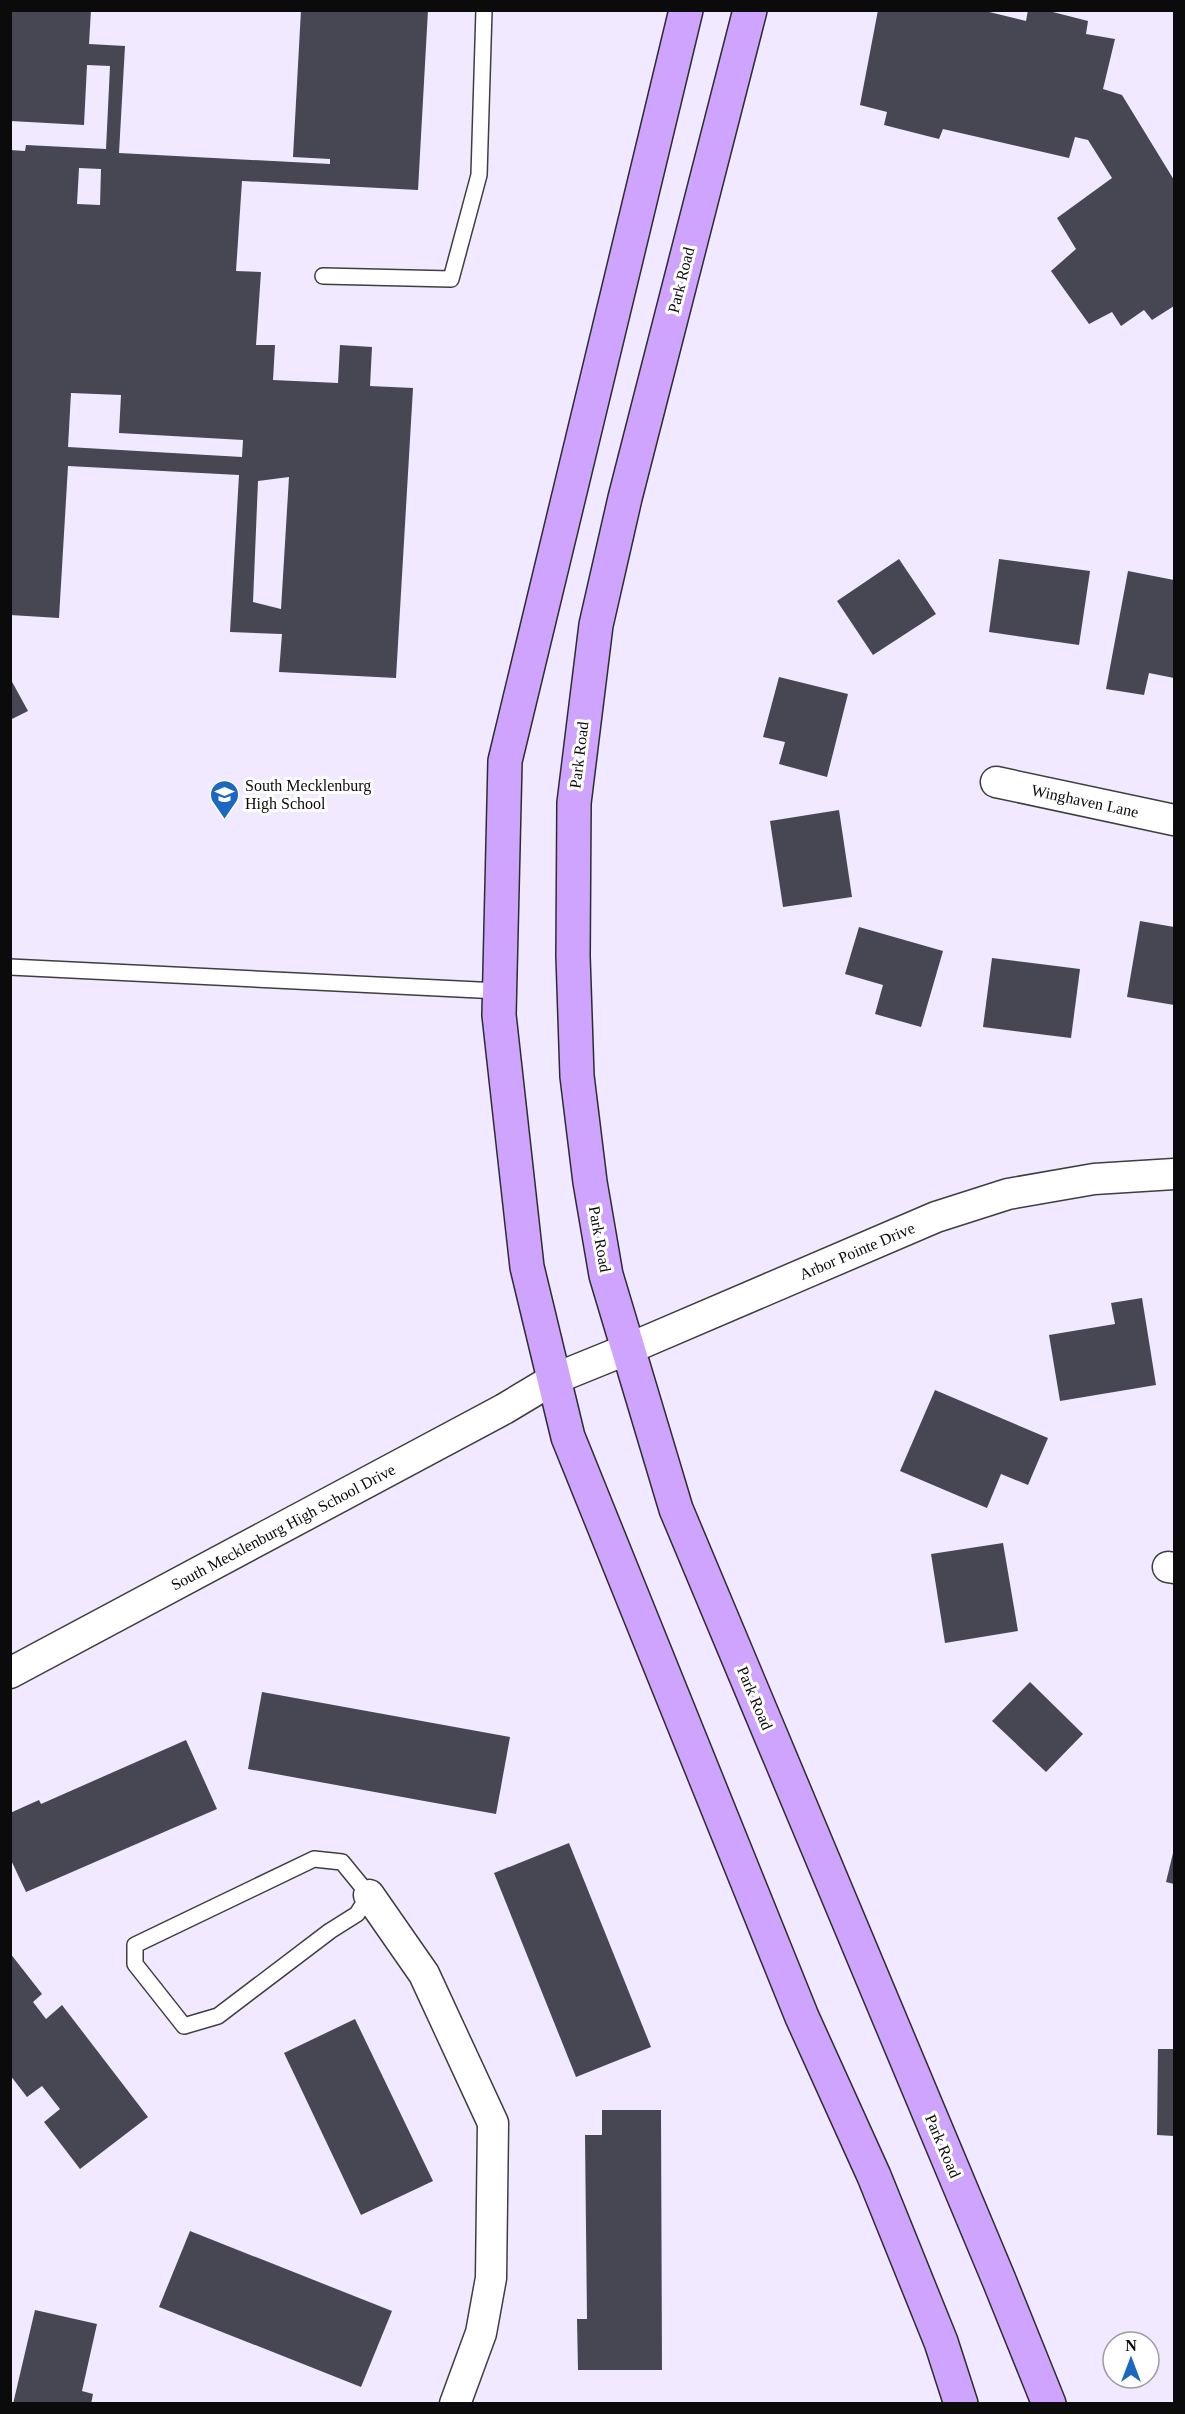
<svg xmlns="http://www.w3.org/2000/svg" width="1185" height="2414" viewBox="0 0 1185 2414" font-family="'Times New Roman',serif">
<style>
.building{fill:#474754;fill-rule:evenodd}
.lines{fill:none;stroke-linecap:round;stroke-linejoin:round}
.service-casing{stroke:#3e3e3e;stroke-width:18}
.minor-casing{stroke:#3e3e3e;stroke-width:33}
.secondary-casing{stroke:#2d2d2d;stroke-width:36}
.service{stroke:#fff;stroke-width:15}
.minor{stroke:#fff;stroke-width:30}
.secondary{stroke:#cfa4ff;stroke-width:33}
.labels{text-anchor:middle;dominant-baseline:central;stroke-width:6;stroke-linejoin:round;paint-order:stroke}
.street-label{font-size:16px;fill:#0b0b0b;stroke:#fff}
.poi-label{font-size:16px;fill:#0b0b0b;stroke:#fff;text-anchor:start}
</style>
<rect width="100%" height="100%" fill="#f1e9ff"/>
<g class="building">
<path d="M10 10H91L89 44 125 46 119 153 330 164V159L293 157 301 10H428L418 190 242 181 236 271 261 272 256 345H275L273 380 338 383 340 345 372 347 370 386 413 388 396 678 279 672 282 634 230 632 239 475 68 466 59 618 10 615V150L25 151 26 145 106 149 110 66 87 65 84 125 10 121ZM79 168 101 169 100 205 77 204ZM71 393 121 395 119 433 243 440 242 457 68 447ZM289 477 281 609 253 602 258 481Z"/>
<polygon points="878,10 981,10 1026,21 1028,10 1045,10 1088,21 1086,34 1115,39 1103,89 1122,95 1174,180 1174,306 1152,320 1144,310 1121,326 1112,312 1089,324 1051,271 1076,249 1057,218 1112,178 1088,140 1075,137 1069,158 943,129 939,139 884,125 887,112 860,105"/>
<polygon points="899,559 936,614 873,655 837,601"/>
<polygon points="999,559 1090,571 1079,645 989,632"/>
<polygon points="1128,571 1174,580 1174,678 1149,673 1144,695 1106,689"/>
<polygon points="779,677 848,694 827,777 779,764 785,742 763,737"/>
<polygon points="10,678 28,711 10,720"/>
<polygon points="839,810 852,897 783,907 770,821"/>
<polygon points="1140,921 1174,927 1174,1005 1127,997"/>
<polygon points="859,927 943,951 921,1027 875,1014 883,985 845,974"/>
<polygon points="992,958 1080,969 1071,1038 983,1027"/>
<polygon points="1142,1298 1156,1385 1060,1401 1049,1335 1115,1324 1111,1303"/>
<polygon points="935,1390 1048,1438 1028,1485 1001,1474 987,1508 900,1471"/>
<polygon points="1003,1543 1018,1631 945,1643 931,1554"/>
<polygon points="1030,1682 1083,1734 1046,1772 992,1721"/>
<polygon points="262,1692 510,1737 496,1814 248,1769"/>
<polygon points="186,1740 217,1809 26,1892 10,1858 10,1813 39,1800 41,1804"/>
<polygon points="569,1843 651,2047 576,2077 494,1873"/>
<polygon points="1174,1849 1174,1884 1166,1882"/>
<polygon points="10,1953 42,1994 33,2002 46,2019 62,2005 148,2117 80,2169 44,2122 60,2109 42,2086 27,2097 10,2075"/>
<polygon points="355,2019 433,2181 361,2215 284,2053"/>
<polygon points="1158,2049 1174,2049 1174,2136 1157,2135"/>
<polygon points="602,2110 661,2110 662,2370 578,2370 577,2319 587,2319 585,2135 602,2135"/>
<polygon points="190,2231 392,2311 361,2387 159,2307"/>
<polygon points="35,2310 97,2324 82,2391 93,2394 91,2404 13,2404"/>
</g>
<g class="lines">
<defs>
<g id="service">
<polyline points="323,276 451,279 479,175 484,10"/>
<polyline points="10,967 499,991"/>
<polygon points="314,1859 342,1862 369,1895 357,1914 330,1931 218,2016 184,2026 135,1964 135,1945"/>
</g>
<g id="minor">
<polyline points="996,782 1174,820"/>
<polyline points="1168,1567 1174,1568"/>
<polyline points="10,1673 504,1409 554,1379 628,1349 936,1217 1008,1194 1094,1179 1174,1174"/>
<polyline points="369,1895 424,1974 493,2123 491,2278 481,2333 455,2404"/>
</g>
<g id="secondary">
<polyline points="686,10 505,761 499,1015 527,1267 568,1437 802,2017 874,2176 941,2342 961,2404"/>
<polyline points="750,10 625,498 596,625 574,803 573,956 577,1076 590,1182 606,1275 676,1509 999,2280 1049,2404"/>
</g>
</defs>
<use href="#service" class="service-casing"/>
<use href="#minor" class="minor-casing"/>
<use href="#secondary" class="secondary-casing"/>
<use href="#service" class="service"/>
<use href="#minor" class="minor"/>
<use href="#secondary" class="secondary"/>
</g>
<defs>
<symbol id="school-pin" viewBox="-11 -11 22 30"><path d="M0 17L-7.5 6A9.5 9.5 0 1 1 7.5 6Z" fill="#1c68c1" stroke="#fff"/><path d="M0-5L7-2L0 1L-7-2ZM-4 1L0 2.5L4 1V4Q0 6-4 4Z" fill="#fff"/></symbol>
</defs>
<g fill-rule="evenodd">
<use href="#school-pin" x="208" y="778" width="33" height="45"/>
</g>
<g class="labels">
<g class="street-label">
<text transform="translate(681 280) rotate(-76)">Park Road</text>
<text transform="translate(579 755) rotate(-83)">Park Road</text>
<text transform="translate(1085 801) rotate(12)">Winghaven Lane</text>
<text transform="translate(600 1239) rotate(80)">Park Road</text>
<text transform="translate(857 1251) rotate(-23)">Arbor Pointe Drive</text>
<text transform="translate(283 1527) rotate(-28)">South Mecklenburg High School Drive</text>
<text transform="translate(755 1698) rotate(67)">Park Road</text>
<text transform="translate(943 2146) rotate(67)">Park Road</text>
</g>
<g class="poi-label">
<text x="245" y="785">South Mecklenburg<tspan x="245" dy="18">High School</tspan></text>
</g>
</g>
<rect width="1185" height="2414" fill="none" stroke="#0b0b0b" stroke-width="24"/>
<g transform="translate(1131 2360)"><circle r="28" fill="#ffffff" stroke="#9d9d9d" stroke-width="1.5"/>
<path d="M0-4.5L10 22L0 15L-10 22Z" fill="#1c68c1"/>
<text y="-9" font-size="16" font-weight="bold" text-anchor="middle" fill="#0b0b0b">N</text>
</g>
</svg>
